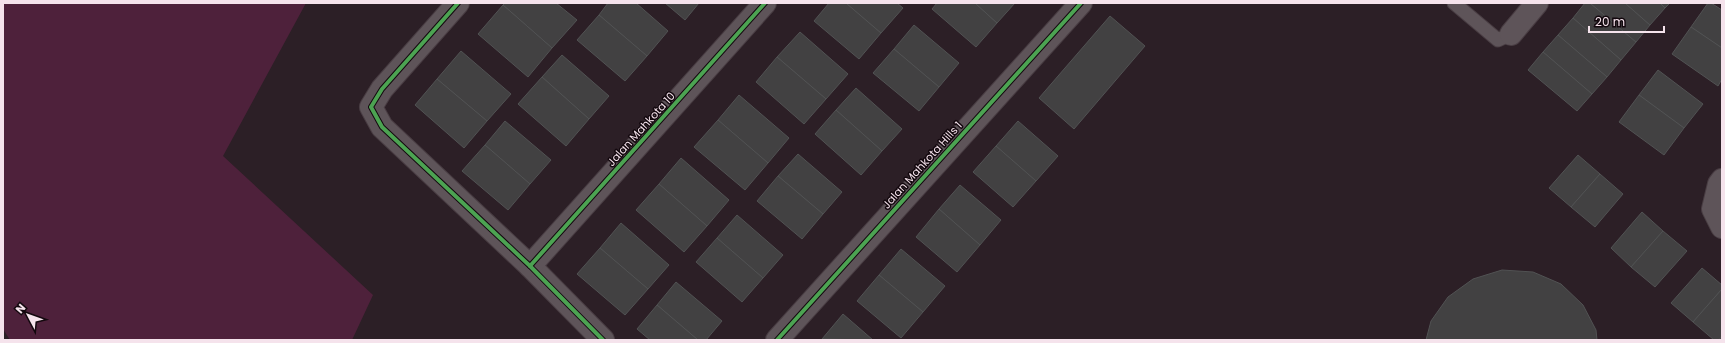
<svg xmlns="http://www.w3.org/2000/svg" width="1725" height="343" viewBox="0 0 1725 343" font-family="Poppins,sans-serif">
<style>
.green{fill:#4e213b}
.building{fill:#424142;stroke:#515253}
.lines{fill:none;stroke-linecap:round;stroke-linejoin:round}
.service-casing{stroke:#493d43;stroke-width:15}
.minor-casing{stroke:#493d43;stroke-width:24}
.service{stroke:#5e5459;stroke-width:13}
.minor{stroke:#5e5459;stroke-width:22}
.cycleway-casing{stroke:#13080e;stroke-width:6}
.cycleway{stroke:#4ca352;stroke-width:4}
.labels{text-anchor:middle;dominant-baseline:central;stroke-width:3;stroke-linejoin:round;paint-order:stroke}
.street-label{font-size:11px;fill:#f5e3ec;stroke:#13080e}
</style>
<rect width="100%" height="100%" fill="#2c1f26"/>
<polygon class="green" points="3,3 306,3 223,156 373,295 352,340 10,340 3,329"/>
<g class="building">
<polygon points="505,3 556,3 577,20 552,48 503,5"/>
<polygon points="608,3 636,3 668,31 647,56 599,15"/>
<polygon points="665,3 699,3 685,20"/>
<polygon points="829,3 846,3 881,33 859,59 814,21"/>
<polygon points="846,3 897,3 903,8 881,33"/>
<polygon points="937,3 975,3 997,23 976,47 932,9"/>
<polygon points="975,3 1015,3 997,23"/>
<polygon points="1585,3 1590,3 1636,42 1621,60 1573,18"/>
<polygon points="1590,3 1625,3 1650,25 1636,42"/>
<polygon points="1625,3 1660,3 1665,8 1650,25"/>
<polygon points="1660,3 1670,3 1665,8"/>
<polygon points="1708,3 1711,3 1722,10 1722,48 1691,27"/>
<polygon points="503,5 552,48 528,77 478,34"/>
<polygon points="599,15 647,56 625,81 577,40"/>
<polygon points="1110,16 1145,46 1074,129 1039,98"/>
<polygon points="1573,18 1621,60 1607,77 1558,35"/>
<polygon points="914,25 959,63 939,87 894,49"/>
<polygon points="1691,27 1722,48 1722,79 1718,86 1672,54"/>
<polygon points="800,32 848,74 826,99 777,57"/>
<polygon points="1558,35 1607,77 1592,94 1543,52"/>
<polygon points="894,49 939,87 919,111 873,73"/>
<polygon points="461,51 511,94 487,121 437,79"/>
<polygon points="1543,52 1592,94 1577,111 1528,70"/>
<polygon points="562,55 609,96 589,119 542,77"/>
<polygon points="777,57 826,99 804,124 756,82"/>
<polygon points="1658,70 1703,104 1684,128 1639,95"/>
<polygon points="542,77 589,119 566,146 518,104"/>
<polygon points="437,79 487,121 464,148 415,105"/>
<polygon points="856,88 902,129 882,151 836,110"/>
<polygon points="739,95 789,138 768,163 718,120"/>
<polygon points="1639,95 1684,128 1664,155 1619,122"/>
<polygon points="836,110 882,151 861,175 815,134"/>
<polygon points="718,120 768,163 745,190 694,147"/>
<polygon points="505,121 551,160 530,184 485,145"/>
<polygon points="1018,121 1058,156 1036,181 996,146"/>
<polygon points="485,145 530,184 508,210 462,171"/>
<polygon points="996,146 1036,181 1013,207 973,172"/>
<polygon points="798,154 842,192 823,214 778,176"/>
<polygon points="1578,155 1600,174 1571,207 1549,188"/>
<polygon points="681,158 729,200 707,226 659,184"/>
<polygon points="1600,174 1623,194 1595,227 1571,207"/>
<polygon points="778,176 823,214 802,239 757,201"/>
<polygon points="659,184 707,226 684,252 636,210"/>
<polygon points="960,185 1001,220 980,245 939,209"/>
<polygon points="939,209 980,245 957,272 916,237"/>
<polygon points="1642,212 1663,231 1631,267 1611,248"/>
<polygon points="737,215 783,255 763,278 717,238"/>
<polygon points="621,223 669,265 648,289 600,248"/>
<polygon points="1663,231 1687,251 1655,287 1631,267"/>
<polygon points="717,238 763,278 742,302 696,262"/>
<polygon points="600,248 648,289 625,315 577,274"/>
<polygon points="901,249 945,286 923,312 879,275"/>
<polygon points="1702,268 1722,285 1722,289 1693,322 1671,303"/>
<polygon points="1502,270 1533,272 1561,284 1583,305 1596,330 1597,340 1426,340 1431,321 1448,297 1473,279"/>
<polygon points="879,275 923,312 901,338 857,301"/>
<polygon points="676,282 722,321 706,340 698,340 657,305"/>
<polygon points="1722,289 1722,336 1719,340 1714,340 1693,322"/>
<polygon points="657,305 698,340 650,340 637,329"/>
<polygon points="843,314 873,340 822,339"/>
</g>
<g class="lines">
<defs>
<polyline id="service" points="1454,3 1498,40 1511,34"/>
<g id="minor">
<polyline points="458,3 382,89 371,107 382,127 530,266 603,340"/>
<polyline points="1511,34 1537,3"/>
<polyline points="1722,180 1719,184 1713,209 1722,227"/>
<polyline points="530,266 765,3"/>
<polyline points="777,340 1081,3"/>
</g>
</defs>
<use href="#service" class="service-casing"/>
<use href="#minor" class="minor-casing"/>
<use href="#service" class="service"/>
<use href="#minor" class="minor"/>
<defs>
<g id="cycleway">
<polyline points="458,3 382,89 371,107 382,127 530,266 603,340"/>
<polyline points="530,266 765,3"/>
<polyline points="777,340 1081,3"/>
</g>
</defs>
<use href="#cycleway" class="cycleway-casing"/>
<use href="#cycleway" class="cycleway"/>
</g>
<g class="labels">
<g class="street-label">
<text transform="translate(641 129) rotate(-48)">Jalan Mahkota 10</text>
<text transform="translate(922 165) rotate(-48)">Jalan Mahkota Hills 1</text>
</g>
</g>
<rect width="1725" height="343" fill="none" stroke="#f5e3ec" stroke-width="8"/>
<g transform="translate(28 315) rotate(311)" stroke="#13080e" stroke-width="3" paint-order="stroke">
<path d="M0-3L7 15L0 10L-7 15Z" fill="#f5e3ec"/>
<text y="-6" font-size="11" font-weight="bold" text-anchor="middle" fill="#f5e3ec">N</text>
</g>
<path d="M1589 26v6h75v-6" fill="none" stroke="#f5e3ec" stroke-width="2"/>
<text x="1595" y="26" font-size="12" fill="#f5e3ec" stroke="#13080e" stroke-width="3" paint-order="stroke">20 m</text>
</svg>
